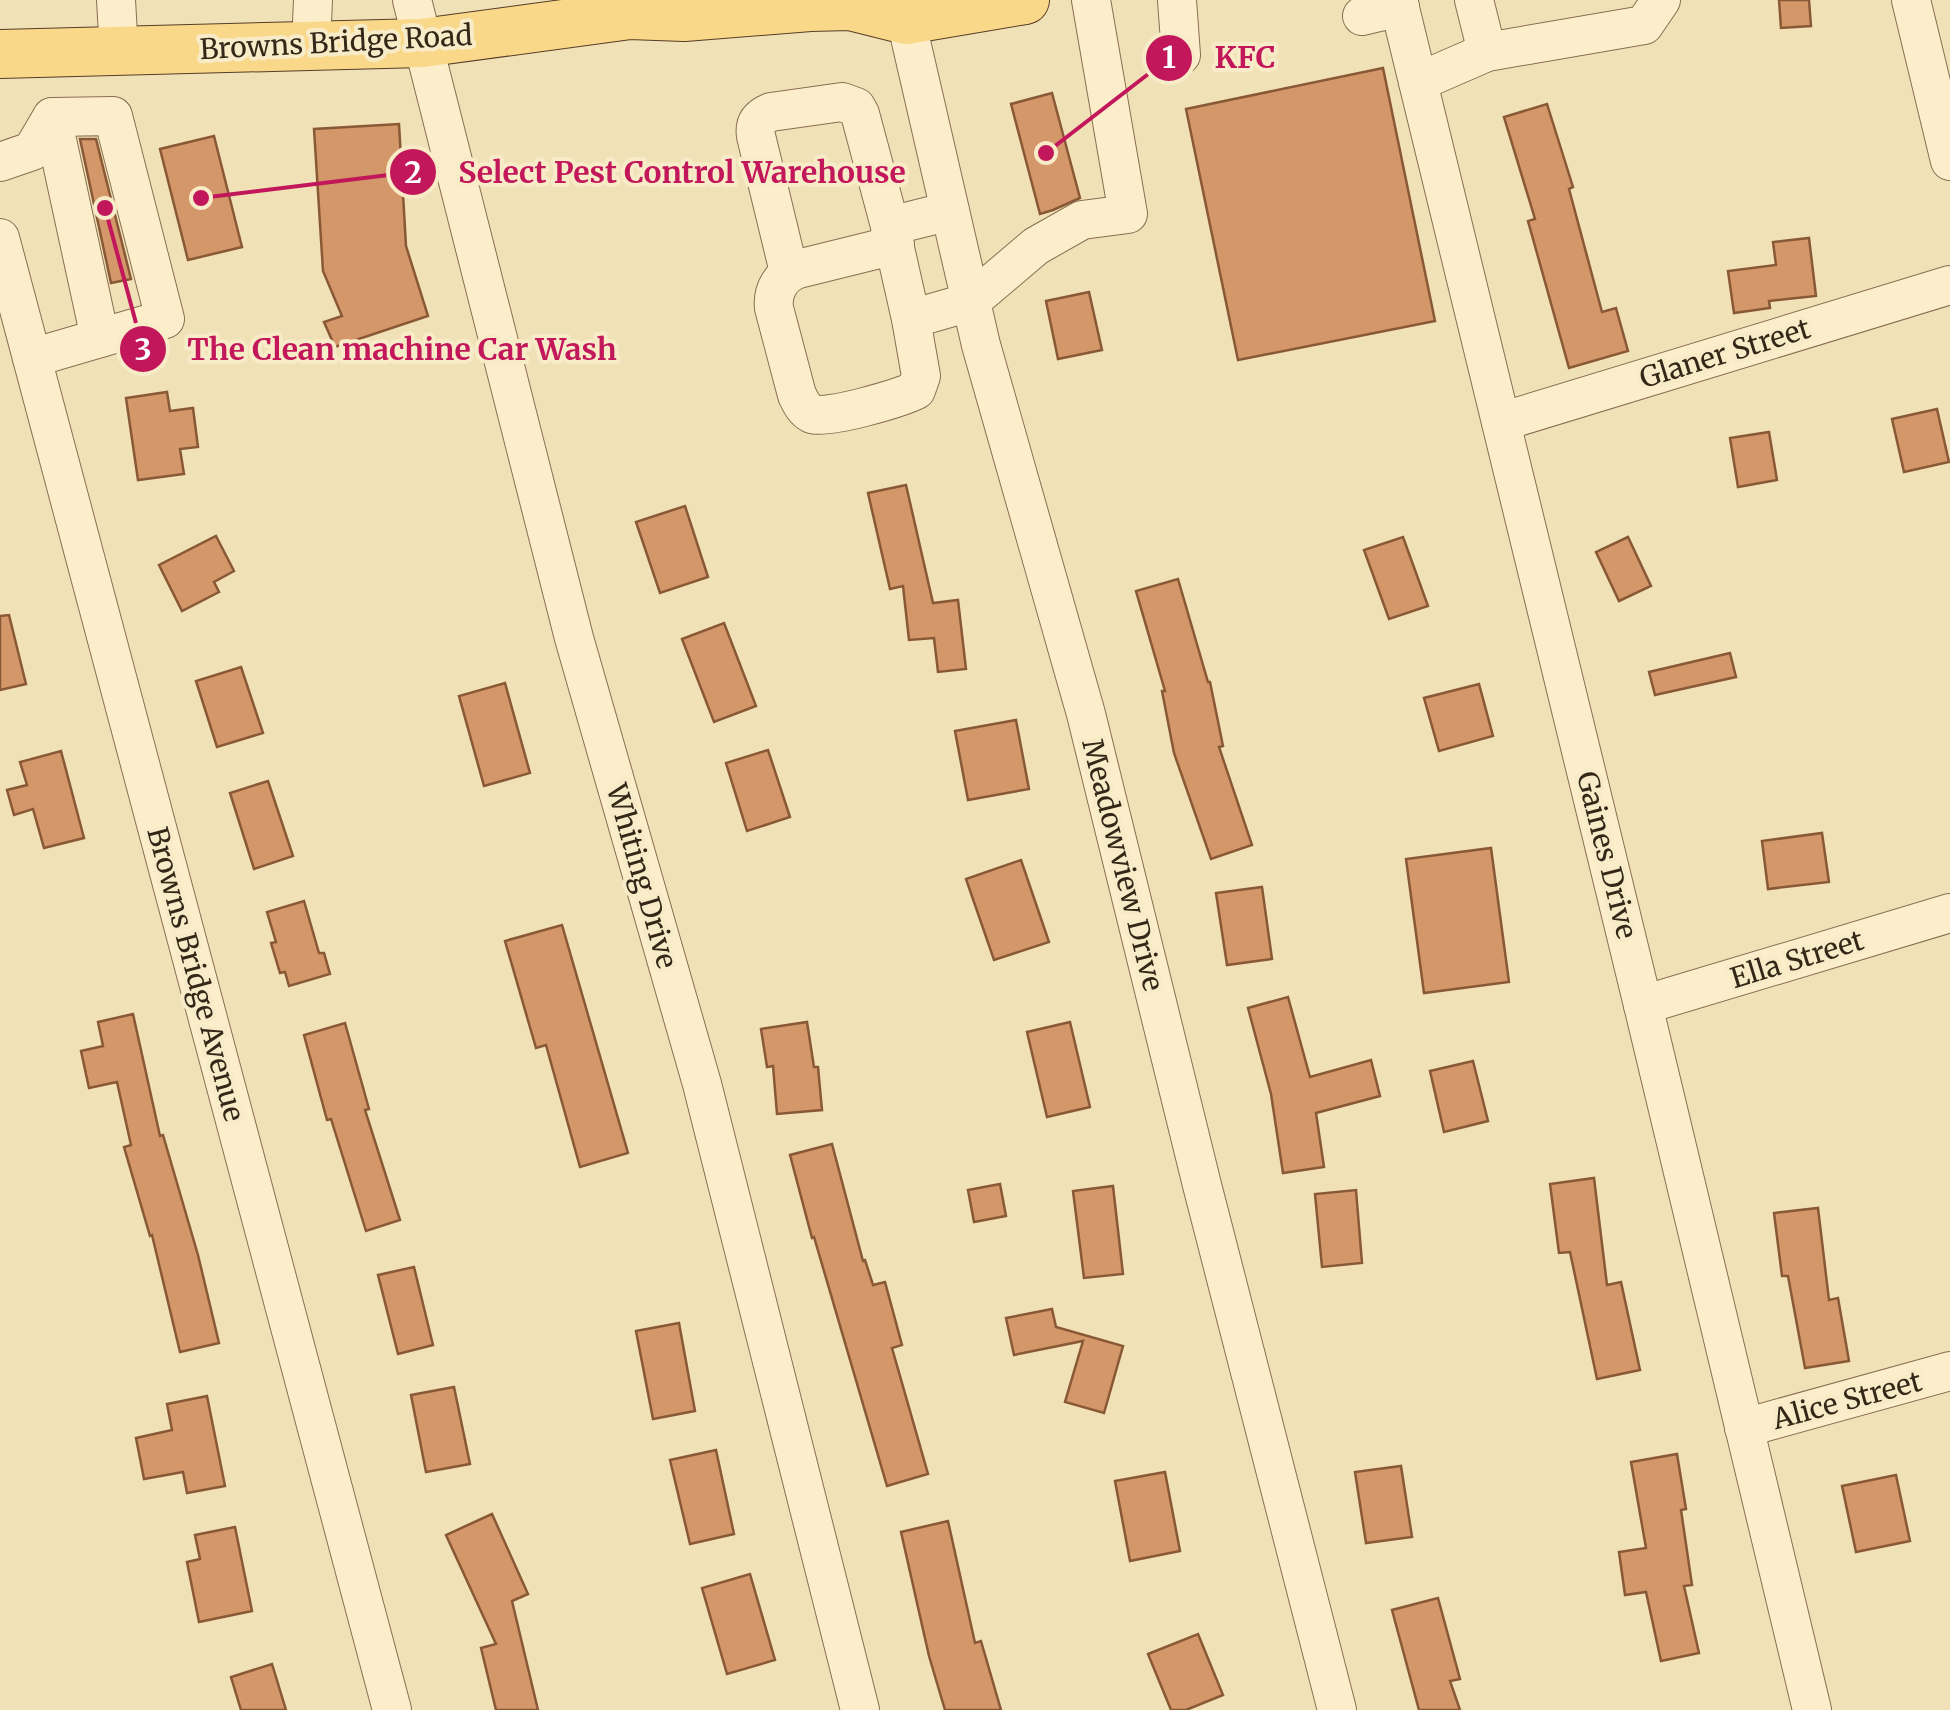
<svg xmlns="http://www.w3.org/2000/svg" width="1950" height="1710" viewBox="0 0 1950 1710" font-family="Merriweather,serif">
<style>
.building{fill:#d39769;stroke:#895835;stroke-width:2.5}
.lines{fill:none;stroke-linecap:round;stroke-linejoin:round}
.minor-casing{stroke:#886f52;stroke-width:40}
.major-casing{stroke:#553d27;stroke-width:50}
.minor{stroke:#fceecb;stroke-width:38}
.major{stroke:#fad889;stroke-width:48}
.labels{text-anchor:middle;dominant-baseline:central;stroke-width:8;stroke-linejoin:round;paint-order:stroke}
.street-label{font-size:28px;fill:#352718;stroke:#f8ebc7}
.leader{fill:none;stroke:#c2185b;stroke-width:4}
.callout-dot{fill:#c2185b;stroke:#f8ebc7;stroke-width:4}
.mark-label{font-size:30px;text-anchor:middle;font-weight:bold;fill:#fff}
.callout-label{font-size:30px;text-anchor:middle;font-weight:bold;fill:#c2185b;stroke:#f8ebc7;stroke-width:8;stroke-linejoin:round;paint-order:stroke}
</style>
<rect width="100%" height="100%" fill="#f1e1b7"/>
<g class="building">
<polygon points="1779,0 1809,0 1811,26 1781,28"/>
<polygon points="1383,68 1435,321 1238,360 1186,109"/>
<polygon points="1052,93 1080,198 1053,210 1040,214 1011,104"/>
<polygon points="1547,104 1573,187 1569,189 1602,312 1616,308 1628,351 1569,368 1528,221 1535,219 1504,117"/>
<polygon points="399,124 406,246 428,316 335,347 324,322 342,316 323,271 314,129"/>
<polygon points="214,136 242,247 188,260 160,149"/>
<polygon points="80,139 96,139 131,279 111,283"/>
<polygon points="1809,238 1816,296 1769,301 1770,308 1734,313 1728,271 1776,265 1773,242"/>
<polygon points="1089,292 1102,350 1058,359 1046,301"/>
<polygon points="167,392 170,411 193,408 198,447 180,449 184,474 138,480 126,398"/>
<polygon points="1937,409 1949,462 1904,472 1892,419"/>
<polygon points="1769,432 1777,480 1738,487 1730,438"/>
<polygon points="906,485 933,603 958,600 966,669 938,672 934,638 909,640 903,586 890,589 868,493"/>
<polygon points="685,506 708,577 660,593 636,522"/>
<polygon points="216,536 234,571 214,582 219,592 182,611 159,565"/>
<polygon points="1403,537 1428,606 1389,619 1364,550"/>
<polygon points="1628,537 1651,586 1619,601 1596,552"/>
<polygon points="1178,579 1208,682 1210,682 1223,746 1219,747 1252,845 1211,859 1174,753 1162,691 1165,691 1136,591"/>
<polygon points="9,615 26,684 0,690 0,616"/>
<polygon points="724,623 756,706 714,722 682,639"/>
<polygon points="1730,653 1736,677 1655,695 1649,672"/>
<polygon points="241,667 263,733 217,747 196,681"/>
<polygon points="505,683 530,773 484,786 459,696"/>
<polygon points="1479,684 1493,736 1439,751 1424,698"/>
<polygon points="1016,720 1029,789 968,800 955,731"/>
<polygon points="768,750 790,817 747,831 726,763"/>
<polygon points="61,751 84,838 44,848 33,809 14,815 7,790 27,785 20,762"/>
<polygon points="268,781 293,856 254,869 230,793"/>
<polygon points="1822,833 1829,882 1768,889 1762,841"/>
<polygon points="1491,848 1509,982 1424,993 1406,859"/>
<polygon points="1021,860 1049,942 994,960 966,879"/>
<polygon points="1262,887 1272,959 1227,965 1216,893"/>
<polygon points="304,901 319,953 324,953 330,974 289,986 285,972 280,973 271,943 276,942 267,912"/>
<polygon points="562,925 628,1153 580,1167 546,1045 536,1048 505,941"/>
<polygon points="1288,997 1310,1077 1371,1060 1380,1096 1316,1113 1324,1167 1283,1173 1271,1094 1248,1008"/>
<polygon points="133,1014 160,1136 163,1135 198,1255 219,1343 180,1352 152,1235 150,1236 124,1147 131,1145 117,1082 89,1088 81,1051 103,1046 98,1022"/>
<polygon points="807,1022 814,1067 818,1067 822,1110 777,1114 773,1066 767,1067 761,1029"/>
<polygon points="1070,1022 1090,1107 1047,1117 1027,1032"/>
<polygon points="345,1023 369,1109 365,1110 400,1220 366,1231 331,1119 327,1120 304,1035"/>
<polygon points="1473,1061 1488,1121 1444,1132 1430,1071"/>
<polygon points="832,1144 863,1261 865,1260 873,1285 885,1282 902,1345 892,1348 928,1474 887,1486 814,1237 812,1238 790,1155"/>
<polygon points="1594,1178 1607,1285 1621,1282 1640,1370 1597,1379 1570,1252 1559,1253 1550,1184"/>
<polygon points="1000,1184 1006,1216 974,1222 968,1190"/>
<polygon points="1113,1186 1123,1274 1084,1278 1073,1191"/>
<polygon points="1356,1190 1362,1263 1322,1267 1315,1194"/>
<polygon points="1818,1208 1829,1300 1838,1298 1849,1361 1805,1368 1788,1276 1782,1276 1774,1213"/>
<polygon points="414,1267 433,1345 398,1354 378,1275"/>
<polygon points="1052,1309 1056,1327 1123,1346 1104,1413 1065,1402 1083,1341 1014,1355 1006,1318"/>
<polygon points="679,1323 695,1411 653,1419 636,1331"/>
<polygon points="454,1387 470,1464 426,1472 411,1395"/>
<polygon points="207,1396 225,1486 187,1493 183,1472 144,1479 136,1438 172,1430 167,1404"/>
<polygon points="716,1450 734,1534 690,1544 670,1460"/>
<polygon points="1677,1454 1686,1509 1681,1510 1692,1585 1684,1586 1699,1653 1661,1661 1646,1592 1625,1595 1619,1552 1646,1548 1631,1462"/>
<polygon points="1401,1466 1412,1537 1366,1543 1355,1472"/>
<polygon points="1165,1472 1180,1551 1130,1561 1115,1481"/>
<polygon points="1896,1475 1910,1541 1856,1552 1842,1486"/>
<polygon points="492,1514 528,1594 512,1601 538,1710 496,1710 481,1648 496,1644 446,1535"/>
<polygon points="948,1521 975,1643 981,1641 1001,1710 945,1710 929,1656 901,1532"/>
<polygon points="235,1527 252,1611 199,1622 187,1562 200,1559 195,1535"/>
<polygon points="750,1574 775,1660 727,1674 702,1588"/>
<polygon points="1438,1598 1460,1679 1450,1681 1460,1710 1419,1710 1392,1610"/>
<polygon points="1198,1634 1223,1695 1186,1710 1171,1710 1148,1654"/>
<polygon points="272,1664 286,1710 241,1710 231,1677"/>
</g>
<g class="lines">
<defs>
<g id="minor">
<polyline points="116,0 119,52"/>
<polyline points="412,0 574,638 702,1084 860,1710"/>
<polyline points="1177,0 1181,55"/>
<polyline points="1398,0 1643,1005 1812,1710"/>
<polyline points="1474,0 1487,52"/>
<polyline points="1911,0 1950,161"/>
<polyline points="1362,16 1400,7"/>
<polyline points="906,20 981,345 1086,714 1202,1185 1337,1710"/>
<polyline points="311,46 313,0"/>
<polyline points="1418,82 1487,52 1644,25 1661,0"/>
<polyline points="52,117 100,338"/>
<polyline points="0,162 32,151 52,117 113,116 165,319 32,358"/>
<polyline points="950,211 890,226 911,319 970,302 1036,246 1082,220 1128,214 1091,0"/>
<polyline points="0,238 392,1710"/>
<path d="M895 245 798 269C781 275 772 291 774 308L797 395C801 403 804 410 812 414 826 420 900 398 916 390L921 376 911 319"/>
<path d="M789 272 756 136C754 123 759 117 771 112L842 102 856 107 860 114 890 226"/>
<polyline points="1501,422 1950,285"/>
<polyline points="1643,1005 1950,913"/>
<polyline points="1744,1428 1950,1371"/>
</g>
<polyline id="major" points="0,54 422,43 630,15 684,17 810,7 850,6 906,20 1025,0"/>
</defs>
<use href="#minor" class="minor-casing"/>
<use href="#major" class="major-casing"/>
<use href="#minor" class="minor"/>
<use href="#major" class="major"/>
</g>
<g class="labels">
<g class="street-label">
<text transform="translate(336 42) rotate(-3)">Browns Bridge Road</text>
<text transform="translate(1725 353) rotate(-17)">Glaner Street</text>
<text transform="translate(1607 855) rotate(76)">Gaines Drive</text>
<text transform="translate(1123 865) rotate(76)">Meadowview Drive</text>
<text transform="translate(642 876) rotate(74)">Whiting Drive</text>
<text transform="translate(1797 959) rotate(-17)">Ella Street</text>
<text transform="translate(196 974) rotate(75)">Browns Bridge Avenue</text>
<text transform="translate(1847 1400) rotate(-15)">Alice Street</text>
</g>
</g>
<path class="leader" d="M1046 153L1169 58M201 198L413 172M105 208L143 349"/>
<g class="callout-dot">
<circle cx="1046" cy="153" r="10"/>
<circle cx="201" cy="198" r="10"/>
<circle cx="105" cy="208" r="10"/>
<circle cx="1169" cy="58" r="25"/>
<circle cx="413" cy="172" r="25"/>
<circle cx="143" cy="349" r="25"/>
</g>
<g class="mark-label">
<text x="1169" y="68">1</text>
<text x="413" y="183">2</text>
<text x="143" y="360">3</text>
</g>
<g class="callout-label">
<text x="1245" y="68">KFC</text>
<text x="682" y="183">Select Pest Control Warehouse</text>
<text x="402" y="360">The Clean machine Car Wash</text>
</g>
</svg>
